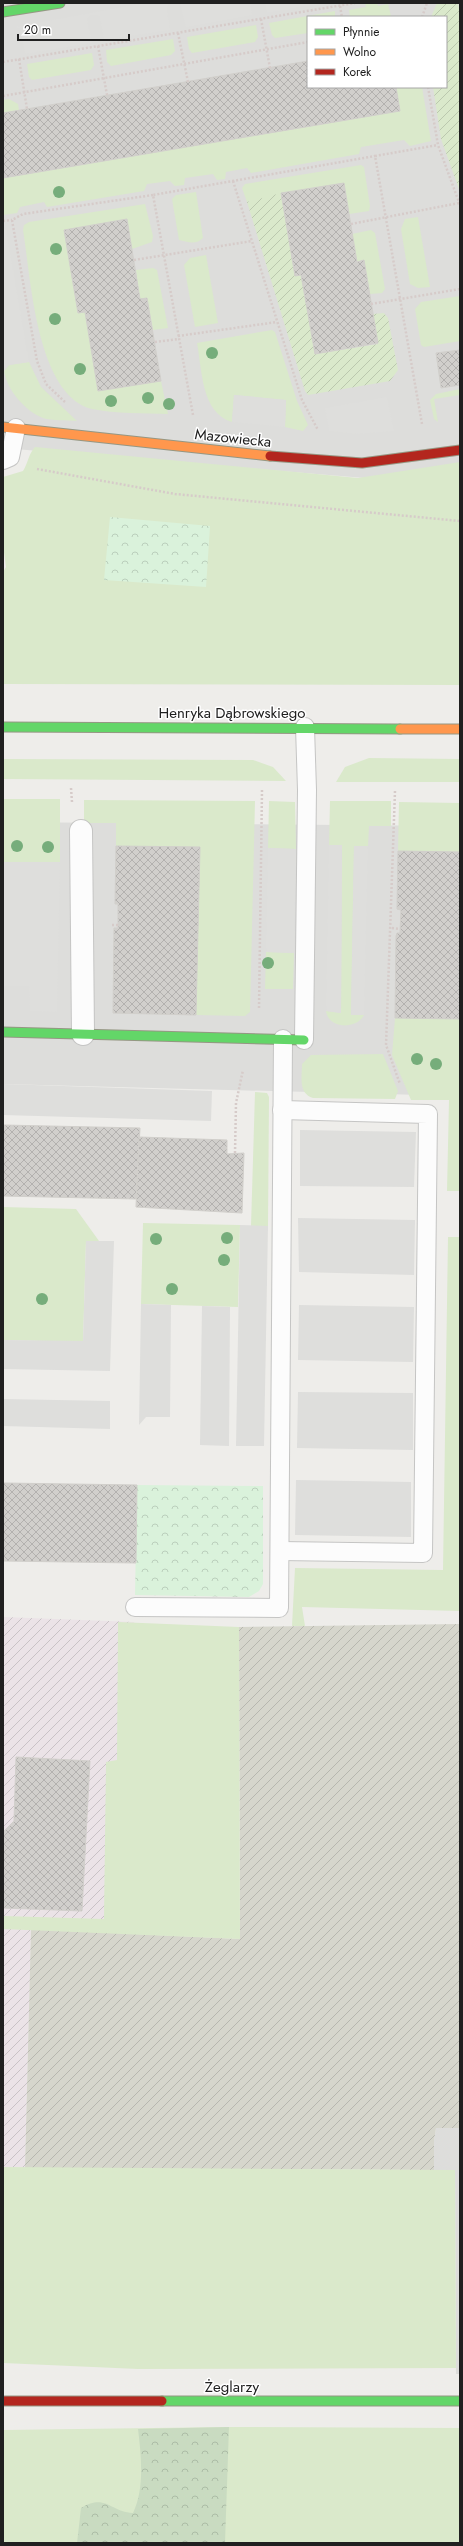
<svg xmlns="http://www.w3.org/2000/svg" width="463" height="2546" viewBox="0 0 463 2546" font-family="Jost,sans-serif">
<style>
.residential{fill:#dddddb;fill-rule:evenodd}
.industrial{fill:url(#industrial-furrows)}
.construction{fill:url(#construction-furrows)}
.grass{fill:#dae9cb}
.forest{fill:url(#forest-crowns)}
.park{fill:url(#park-crowns)}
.garden{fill:url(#garden-furrows)}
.parking{fill:#dededc}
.building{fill:url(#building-cross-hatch);stroke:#d1cfcb}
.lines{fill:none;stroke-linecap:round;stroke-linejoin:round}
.lane-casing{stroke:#c5c5c4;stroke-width:20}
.street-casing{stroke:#c5c5c4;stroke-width:24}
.fast-casing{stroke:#959783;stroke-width:11}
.slow-casing{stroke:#959783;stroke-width:11}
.jam-casing{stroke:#959783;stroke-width:11}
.path{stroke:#d6cbc9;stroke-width:2.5;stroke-dasharray:2 2;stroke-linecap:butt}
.lane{stroke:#fcfcfc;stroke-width:18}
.street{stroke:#fcfcfc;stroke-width:22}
.fast{stroke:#63d668;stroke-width:9}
.slow{stroke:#ff974d;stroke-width:9}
.jam{stroke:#b3261e;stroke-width:9}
.tree{fill:#76ad7b}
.labels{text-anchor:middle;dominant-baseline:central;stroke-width:3;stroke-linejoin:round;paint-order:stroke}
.street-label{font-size:15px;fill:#202020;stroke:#fff}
</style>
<defs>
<pattern id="industrial-furrows" width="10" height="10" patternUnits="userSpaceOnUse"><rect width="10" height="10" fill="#ebe3e7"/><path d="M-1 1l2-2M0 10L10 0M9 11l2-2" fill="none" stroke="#c9c2c6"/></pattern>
<pattern id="construction-furrows" width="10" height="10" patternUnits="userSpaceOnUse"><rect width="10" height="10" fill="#d6d6cc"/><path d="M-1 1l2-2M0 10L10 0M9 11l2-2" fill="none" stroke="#b7b7af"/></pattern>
<pattern id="forest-crowns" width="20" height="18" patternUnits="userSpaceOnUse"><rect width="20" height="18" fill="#c9dbc1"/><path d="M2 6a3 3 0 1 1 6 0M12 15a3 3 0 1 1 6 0" fill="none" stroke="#acbca6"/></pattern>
<pattern id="park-crowns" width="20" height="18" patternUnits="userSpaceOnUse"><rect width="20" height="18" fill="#daf2db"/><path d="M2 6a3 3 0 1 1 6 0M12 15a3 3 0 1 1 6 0" fill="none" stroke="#bbcfbc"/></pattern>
<pattern id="garden-furrows" width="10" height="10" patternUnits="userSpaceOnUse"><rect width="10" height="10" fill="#dae9cb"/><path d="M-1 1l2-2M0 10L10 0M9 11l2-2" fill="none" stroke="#bbc8ae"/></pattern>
<pattern id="building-cross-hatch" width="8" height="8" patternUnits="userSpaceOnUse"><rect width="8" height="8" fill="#d1cfcc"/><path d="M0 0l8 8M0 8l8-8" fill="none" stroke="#b3b1af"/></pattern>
</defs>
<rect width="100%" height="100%" fill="#eeedea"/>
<g class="residential">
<path d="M3 3H460V486L3 448ZM308 17H446V87H308Z"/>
<polygon points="3,822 460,826 460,1096 3,1084"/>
<polygon points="436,2128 460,2128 460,2374 456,2374 455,2170 434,2170 434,2141"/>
</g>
<polygon class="industrial" points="3,1617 134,1622 240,1939 31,1929 25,2168 3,2167"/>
<polygon class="construction" points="460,1624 460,2128 436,2128 434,2141 434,2170 25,2168 31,1929 240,1939 239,1627"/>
<g class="grass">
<polygon points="365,3 377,3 378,6 388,4 391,16 350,17 349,10 366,7"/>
<polygon points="335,11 335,17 308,17 308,33 275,38 272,35 269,23"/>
<polygon points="256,25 258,37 255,42 192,53 189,49 187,37"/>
<polygon points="173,39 175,51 171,55 111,66 107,62 106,50"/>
<polygon points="92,53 94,65 91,70 32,80 29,77 27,64"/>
<polygon points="396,87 422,87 431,141 410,146 404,140 361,147 359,154 251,173 247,168 226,172 225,179 217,180 213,174 185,178 184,185 175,186 170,181 147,184 144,191 47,207 44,202 20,207 17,213 3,215 3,178 400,111"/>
<polygon points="9,99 18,104 19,110 3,113 3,100"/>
<polygon points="361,165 364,167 370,206 369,211 349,214 344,183 247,202 242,188 245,184"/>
<path d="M196 192 203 238C197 245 187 242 179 240L172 199 176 195Z"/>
<path d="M145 204 153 236 152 242 132 249 127 220 64 230 78 313 85 312 98 391 161 381 168 414C144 413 116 414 92 409 36 395 31 278 23 230L24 225 29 222Z"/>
<polygon points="418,217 430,287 418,288 410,284 401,229 405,219"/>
<polygon points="371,230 375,233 385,289 382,293 370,294 364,261 357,262 352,234"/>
<polygon points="206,255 218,323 195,327 184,265 190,258"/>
<polygon points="153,268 157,270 168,328 153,330 147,298 140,299 136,270"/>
<polygon points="460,296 460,341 424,347 421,345 415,309 421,302"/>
<path d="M272 330 275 332 297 401 308 425 303 431 285 427 286 400 234 395 232 422C201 413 202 369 197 343Z"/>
<path d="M29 362 41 387 77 421C67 420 52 421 43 418 25 411 7 390 4 371L9 365Z"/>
<polygon points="460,389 460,395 434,399 438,422 434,419 430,400 436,394"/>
<path d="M35 447 358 478 460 462V685L3 684V572L6 567 3 545V477L23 471C28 463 29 453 35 447Z"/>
<polygon points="369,758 460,759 460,782 336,782 345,767"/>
<polygon points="3,759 253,760 273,767 286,781 3,779"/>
<rect x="3" y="799" width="57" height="63"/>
<polygon points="84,800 255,801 250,1012 245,1016 196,1015 200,847 116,846 116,823 84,823"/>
<polygon points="269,801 295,802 296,849 268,848"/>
<path d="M330 801H391V826H369L368 846H354L351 1014 364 1015C357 1029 329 1030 326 1011L341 1013 342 845H329Z"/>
<polygon points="399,802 460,803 460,852 398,851"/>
<polygon points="266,952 294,953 293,989 265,989"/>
<polygon points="395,1018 460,1019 460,1191 447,1191 449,1100 411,1100 392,1055"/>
<path d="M383 1054 398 1091 395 1099 313 1098C298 1093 302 1077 302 1064L311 1055Z"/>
<polygon points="255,1092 267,1093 269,1097 268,1226 251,1226"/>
<polygon points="3,1207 76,1209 99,1241 86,1241 83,1342 3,1340"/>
<polygon points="143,1223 240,1225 238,1307 141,1304"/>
<polygon points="448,1237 460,1237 460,1611 302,1607 305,1626 292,1626 295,1568 443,1570"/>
<polygon points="118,1622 239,1627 240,1939 3,1929 3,1916 104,1919 106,1762 117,1760"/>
<polygon points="3,2167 455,2170 456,2368 138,2369 3,2363"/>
<polygon points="229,2427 460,2428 460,2543 3,2543 3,2430"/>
</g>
<path class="forest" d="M229 2427 225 2543H77L81 2508C106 2493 110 2512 133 2513 145 2489 141 2454 138 2429Z"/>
<g class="park">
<polygon points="110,517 210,526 206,587 104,580"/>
<polygon points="137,1485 263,1486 263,1584 259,1591 249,1597 135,1595"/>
</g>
<g class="garden">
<polygon points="437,3 458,3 460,15 460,192 441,139 433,87 446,87 446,17 431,17"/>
<polygon points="281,193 295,276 301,275 315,354 378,344 373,314 384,313 388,318 398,370 390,381 308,395 305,391 247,202"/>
</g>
<g class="parking">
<polygon points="145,3 169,3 167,10 170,30 104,40 100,18 98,15 91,15 87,19 92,43 25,54 20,29 15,27"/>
<polygon points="180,3 250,3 252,15 186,27"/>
<polygon points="265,3 324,3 267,13"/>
<polygon points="3,229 6,229 29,362 9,365 4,371"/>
<polygon points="234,395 286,400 285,427 232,422"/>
<polygon points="387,397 394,431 356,434 329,431 325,408"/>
<polygon points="329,845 342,845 341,1013 326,1011"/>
<polygon points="354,846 368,846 364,1015 351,1015"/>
<polygon points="268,848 296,849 294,953 266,952"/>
<polygon points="3,862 60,862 57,1012 30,1011 29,986 3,986"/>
<polygon points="3,1084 212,1091 211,1121 3,1115"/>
<polygon points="300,1130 416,1132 414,1187 300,1186"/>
<polygon points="298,1218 415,1220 414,1275 299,1272"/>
<polygon points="240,1225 268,1226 264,1446 236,1446"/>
<polygon points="86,1241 114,1241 110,1371 3,1369 3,1340 83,1341"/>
<polygon points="141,1304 171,1305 170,1417 146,1417 139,1425"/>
<polygon points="299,1305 414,1307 413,1362 298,1360"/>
<polygon points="202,1306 230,1307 229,1446 200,1445"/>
<polygon points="298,1392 413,1393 413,1450 297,1448"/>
<polygon points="3,1399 110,1401 110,1429 3,1426"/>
<polygon points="296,1480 411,1482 411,1537 295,1535"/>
</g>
<g class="building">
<polygon points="308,61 308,87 396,87 400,111 3,178 3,113"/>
<polygon points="344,183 357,262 364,260 378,343 315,354 301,275 295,276 281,193"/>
<polygon points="127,219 140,299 147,298 161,381 98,391 85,312 78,313 64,230"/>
<polygon points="460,350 460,385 441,388 436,353"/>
<polygon points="116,846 200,847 196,1015 113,1013 114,928 118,928 118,904 115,904"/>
<polygon points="398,851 460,852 460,1019 395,1018 396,936 397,933 400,933 401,910 397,909"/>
<polygon points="3,1125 140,1128 136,1199 3,1196"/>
<polygon points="139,1137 227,1140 227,1154 244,1153 242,1213 136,1207"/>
<polygon points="3,1483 137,1485 136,1563 3,1561"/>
<polygon points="16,1757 90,1761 82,1911 3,1908 3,1832 14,1821"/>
</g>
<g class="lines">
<defs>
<g id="lane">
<polyline points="3,460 10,457 16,428"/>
<polyline points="304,1040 307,790 305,727"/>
<polyline points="280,1551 423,1553 428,1114 282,1110"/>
<polyline points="135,1607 279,1608 283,1039"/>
</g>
<polyline id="street" points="81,831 83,1034"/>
<g id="fast">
<polyline points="3,12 60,3"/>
<polyline points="3,727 400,729"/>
<polyline points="3,1032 304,1040"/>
<polyline points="162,2401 460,2401"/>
</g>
<g id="slow">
<polyline points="3,427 270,456"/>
<polyline points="400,729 460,729"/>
</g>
<g id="jam">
<polyline points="270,456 362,463 460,450"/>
<polyline points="3,2401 162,2401"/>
</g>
</defs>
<use href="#lane" class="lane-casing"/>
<use href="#street" class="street-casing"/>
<use href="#fast" class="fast-casing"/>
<use href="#slow" class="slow-casing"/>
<use href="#jam" class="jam-casing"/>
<g class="path">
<polyline points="340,6 342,17"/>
<polyline points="422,17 427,3"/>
<polyline points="261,19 270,68"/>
<polyline points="178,33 188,82"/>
<polyline points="98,46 107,95"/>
<polyline points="19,59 27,109"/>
<polyline points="3,62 355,3"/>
<polyline points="428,87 438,145 460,205"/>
<polyline points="3,96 308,42"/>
<polyline points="233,181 302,400 318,430"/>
<polyline points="3,221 12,220"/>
<polyline points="351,224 459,203"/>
<polyline points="134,260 252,241"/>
<polyline points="371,304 460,289"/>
<polyline points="178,336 277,322"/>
<polyline points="155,342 179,339"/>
<polyline points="65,402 46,384 37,361 12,220 23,214 153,195"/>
<polyline points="193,415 153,195 375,156"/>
<polyline points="422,424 375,156 438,145"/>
<polyline points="37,469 175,494 460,521"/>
<polyline points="71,788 72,802"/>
<polyline points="395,791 386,1045 400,1084"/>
<polyline points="112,925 118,925"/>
<polyline points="392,928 400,929"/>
<polyline points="259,1008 262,790"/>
<polyline points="235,1153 236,1103 243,1070"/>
</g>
<use href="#lane" class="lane"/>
<use href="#street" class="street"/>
<use href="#fast" class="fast"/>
<use href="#slow" class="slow"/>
<use href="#jam" class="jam"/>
</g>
<g class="tree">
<circle cx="59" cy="192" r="6"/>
<circle cx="56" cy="249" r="6"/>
<circle cx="55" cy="319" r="6"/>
<circle cx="212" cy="353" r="6"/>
<circle cx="80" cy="369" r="6"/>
<circle cx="148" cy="398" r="6"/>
<circle cx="111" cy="401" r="6"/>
<circle cx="169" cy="404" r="6"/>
<circle cx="17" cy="846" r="6"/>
<circle cx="48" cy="847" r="6"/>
<circle cx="268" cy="963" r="6"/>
<circle cx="417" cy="1059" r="6"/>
<circle cx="436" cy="1064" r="6"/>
<circle cx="227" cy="1238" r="6"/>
<circle cx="156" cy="1239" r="6"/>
<circle cx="224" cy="1260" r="6"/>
<circle cx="172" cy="1289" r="6"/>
<circle cx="42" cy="1299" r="6"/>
</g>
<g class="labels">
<g class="street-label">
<text transform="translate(233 438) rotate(6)">Mazowiecka</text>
<text x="232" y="713">Henryka Dąbrowskiego</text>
<text x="232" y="2387">Żeglarzy</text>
</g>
</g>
<rect width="463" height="2546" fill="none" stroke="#202020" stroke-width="8"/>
<rect x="307" y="16" width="140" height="72" fill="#ffffff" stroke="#a6a6a6"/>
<rect x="315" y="29" width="20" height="6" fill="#63d668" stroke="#a6a6a6"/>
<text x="343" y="36" font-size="12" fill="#202020">Płynnie</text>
<rect x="315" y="49" width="20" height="6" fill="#ff974d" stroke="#a6a6a6"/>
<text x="343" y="56" font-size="12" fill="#202020">Wolno</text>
<rect x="315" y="69" width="20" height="6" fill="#b3261e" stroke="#a6a6a6"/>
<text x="343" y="76" font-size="12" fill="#202020">Korek</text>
<path d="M18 34v6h111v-6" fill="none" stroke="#202020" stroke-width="2"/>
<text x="24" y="34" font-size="12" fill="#202020" stroke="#ffffff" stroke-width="3" paint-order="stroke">20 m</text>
</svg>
